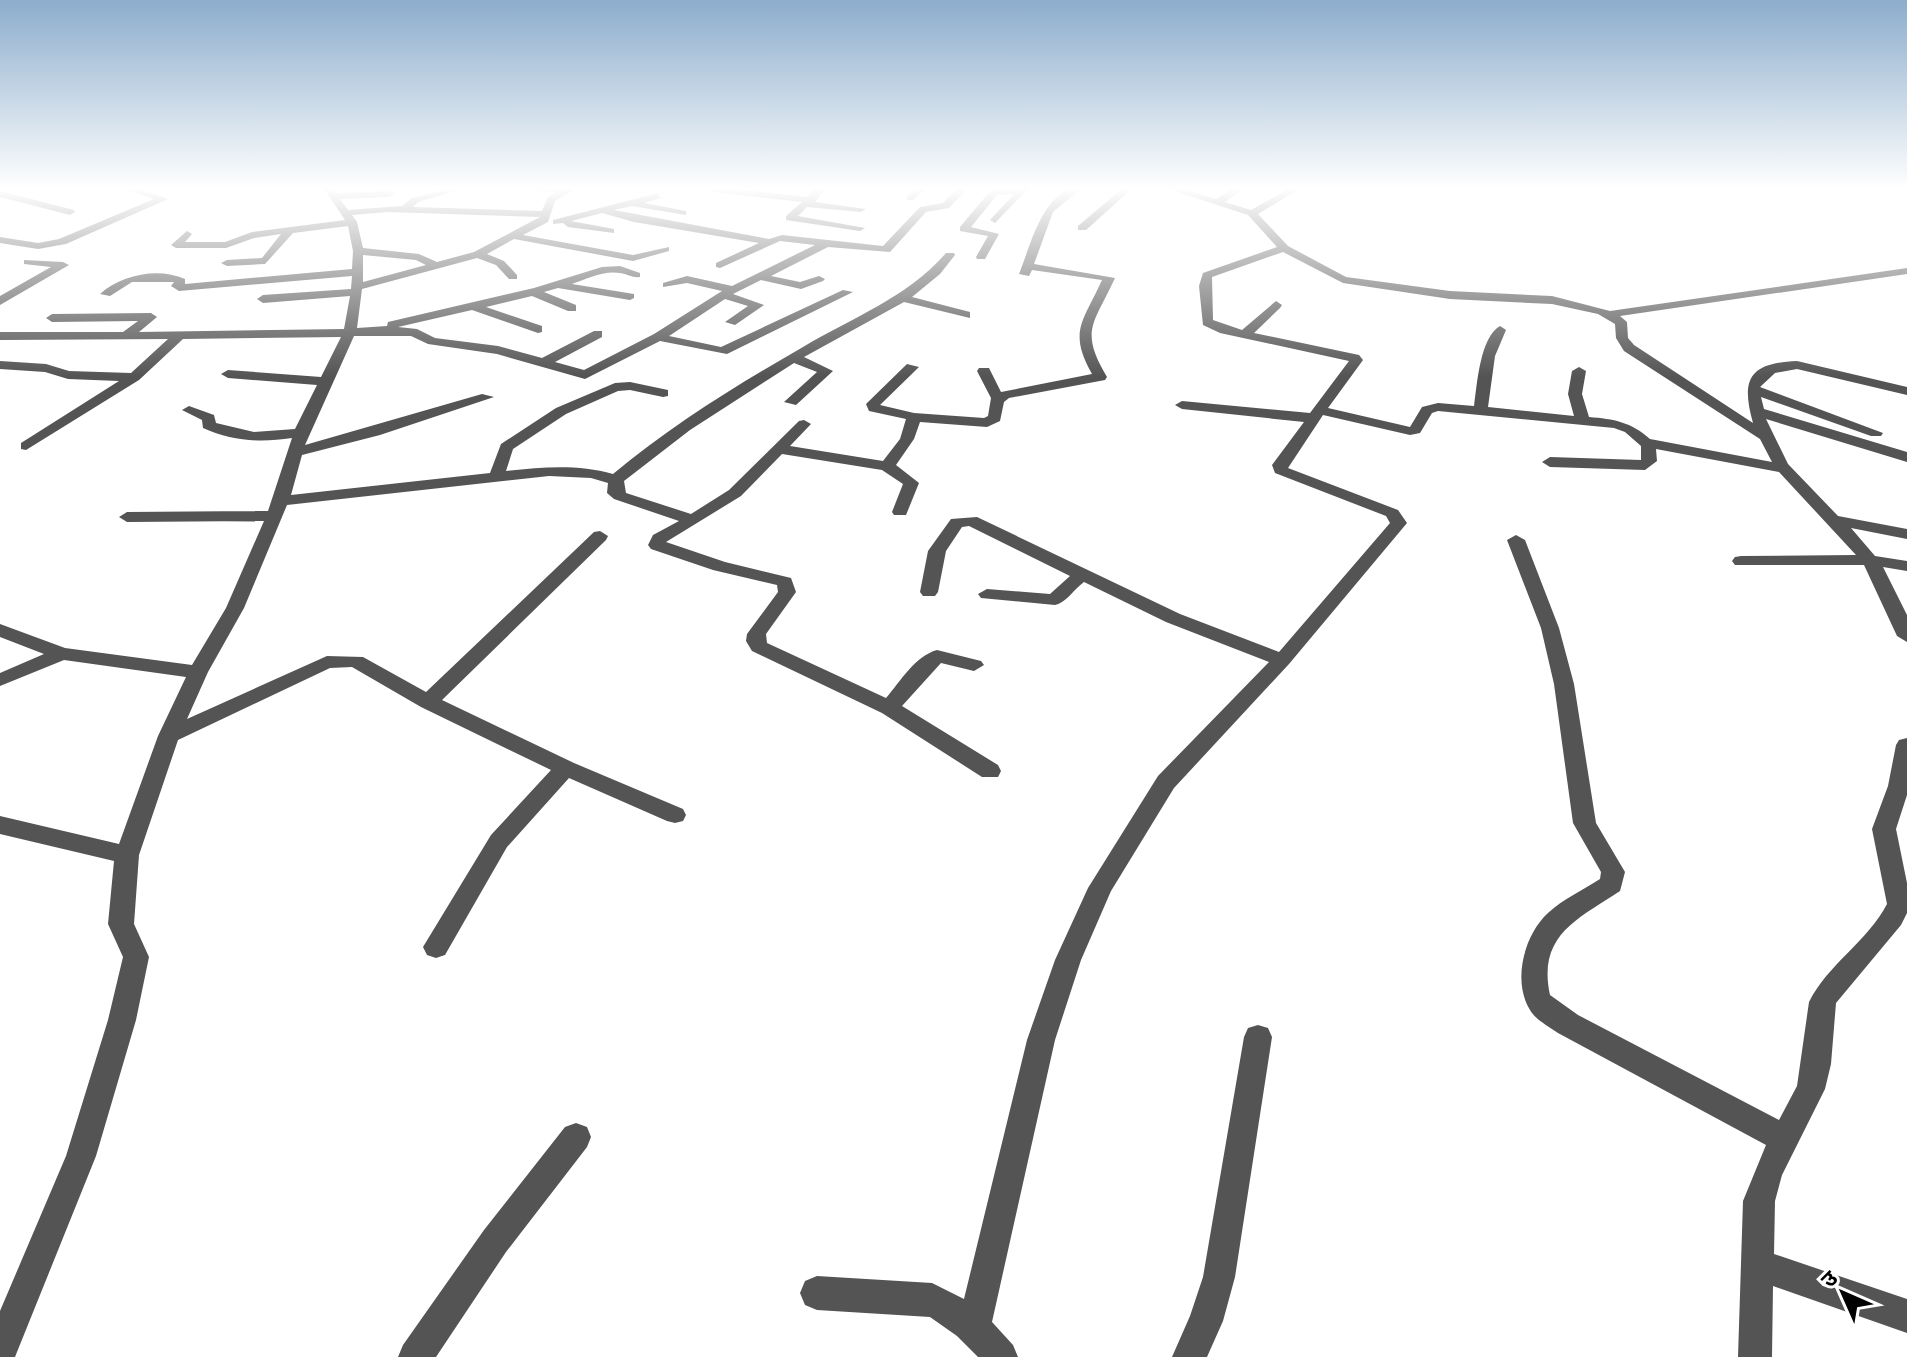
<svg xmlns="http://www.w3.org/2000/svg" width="1907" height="1357" viewBox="0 0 1907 1357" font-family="'Golos Text','Noto Sans Devanagari',sans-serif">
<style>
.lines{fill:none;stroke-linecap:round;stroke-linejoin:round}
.minor{fill:#545454;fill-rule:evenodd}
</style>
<rect width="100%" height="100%" fill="#fff"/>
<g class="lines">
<g class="minor">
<polygon points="118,187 133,187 168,199 66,244 38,249 0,243 0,237 38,243 59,239 154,199"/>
<path d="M323 187H332L336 193 390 191 395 194 390 197 340 199 348 210 402 206 412 198 454 187H470L418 202 413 207 542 211 548 197 557 192 501 187H578L555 201 548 222 523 235 633 255 669 247V251L633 261 514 239 487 254 504 261 517 275V279H509L496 265 477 258 362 289 357 328 387 326 388 322 534 288 602 267 620 266 640 273V277C632 278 628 274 620 273 604 270 586 279 572 284L634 294V298L630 300 558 288 544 292 576 305V311H568L532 296 486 307 542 326V332L538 333 472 310 398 327 417 329 435 338 498 346 542 358 594 331H602V337L555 362 584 370 654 334 722 291 687 283 663 287V283L687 276 732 286 815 245 780 241 720 268 716 267V263L759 243 634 222 602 213 571 221 614 229V233L568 227 563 223 553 224V220L658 193 661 198 644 203 686 211V215L632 206 614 210 769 239 782 235 883 246 920 207 943 203 959 187H969L949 208 926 212 890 252 828 247 771 276 800 282 819 276 825 279 823 281 801 289 761 280 733 294 764 305 735 325 725 322 748 306 725 299 669 336 721 347 843 290 853 292 727 354 660 341 585 379 497 354 428 344 411 336H354L305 445 482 394 494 397 380 435 302 455 291 495 490 473 501 444 556 408 615 383 630 382 668 390V396L663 397 630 390 618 391 566 414 513 449 506 471C543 467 578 464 613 474 672 425 737 385 803 347 853 317 907 298 946 253H954L955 255 940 274 912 297 970 312V318L904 302 804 357 833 371 796 405 784 402 817 372 794 363 690 430 624 481 626 493 691 514 729 490 799 421 804 420 811 424 790 446 883 461 900 439 906 419 869 411 866 404 907 364 919 367 880 405 914 413 984 418 988 416 991 398 977 371 979 368H989L1001 392 1092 374C1068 331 1083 322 1102 280L1032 270 1029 276 1019 274C1031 245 1043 187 1083 187L1053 212 1034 264 1115 278C1094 324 1079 330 1107 377L1105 380 1009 398 1004 402 1000 421 987 427 920 422 914 439 896 465 919 483 906 515H894L892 512 903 484 882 470 782 454 741 496 666 542 725 562 791 578 796 592 766 634 767 643 886 698C900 682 915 656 937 650L981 661 984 665 974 671 941 663 902 706 998 765 1001 771 998 777H982L882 713 752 651 746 641 747 634 778 592 777 585 713 570 651 549 648 545 653 535 679 521 614 499 607 493 608 483 591 478 549 476 287 505 244 608 208 672 187 719 327 656 363 657 426 692 594 532 600 531 608 536 606 540 442 700 574 763 683 809 686 815 683 821 675 823 667 821 569 778 507 847 445 955 436 958 427 955 423 947 491 835 551 770 421 707 352 667 330 668 178 740 139 855 134 924 149 957 136 1020 96 1156 17 1352 15 1357H0V1311L66 1156 108 1020 123 957 108 924 114 861 0 834V816L119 844 158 736 186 677 64 660 0 686V673L44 654 0 637V624L65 648 192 665 226 608 264 521 127 522 119 517 127 512 268 511 292 438C260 443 232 441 203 428L202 420 182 410 189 406 214 415 216 423 254 432 295 429 317 385 228 378 221 374 228 370 321 377 341 337 183 339 139 380 26 450 21 449V443L119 381 68 379 45 372 0 369V361L46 364 69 371 131 373 168 339 0 340V332H123L138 321 52 322 46 318 52 314 151 313 157 317 139 332 344 329 350 296 263 303 257 299 263 295 351 289 352 276 179 291 171 286 174 282H132L110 296 100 294C121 275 158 267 185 279V284L352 269 353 251 348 226 293 233 265 264 227 266 221 263 227 260 262 258 281 234 254 238 226 248H176L171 245 187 231 192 234 185 242H225L252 232 345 220ZM388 212 540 217 474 252 437 262 419 254 363 248 357 222 352 215ZM363 255 416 260 426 265 363 282Z"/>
<polygon points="716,187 807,197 817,187 827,187 815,202 866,209 861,212 807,207 798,216 865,228 860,231 786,220 786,216 802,202 712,192 712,188"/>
<polygon points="918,187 928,187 913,200 907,200 907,196"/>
<polygon points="1030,187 995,223 990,220 1014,194 997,195 971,227 999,234 985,259 977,259 976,257 988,236 960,231 960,227 991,190"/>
<polygon points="1124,187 1134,187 1086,230 1078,230 1078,226"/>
<path d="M1162 187H1177L1216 199 1235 187H1246L1225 202 1251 210 1292 187H1303L1258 214 1288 246 1346 277 1450 291 1552 296 1610 311 1907 268V274L1620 316 1627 322 1628 338 1634 345 1753 423C1741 380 1748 363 1797 361L1907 387V395L1797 369 1775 373 1760 387 1883 433 1881 436H1871L1761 397 1764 409 1907 452V462L1766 419 1788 464 1838 516 1907 529V539L1851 528 1875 556 1907 561V571L1883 567 1907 615V642L1897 636 1864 565H1735L1732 561 1735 557 1741 556 1856 555 1779 472 1656 449 1657 461 1645 470 1550 467 1542 462 1550 457 1641 460V446L1625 432 1614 428 1438 411 1432 413 1420 433 1410 435 1323 415 1288 468 1398 510 1407 523 1289 664 1174 788 1111 891 1081 960 1055 1040 992 1322 1013 1345 1018 1357H978L957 1336 930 1317 817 1310 805 1305 800 1293 805 1281 817 1276 932 1283 964 1299 1027 1040 1055 960 1088 888 1158 776 1269 662 1166 622 1084 582C1074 589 1066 603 1055 605L981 598 978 594 987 589 1050 594 1070 576 969 526 962 527 946 551 938 592 935 596H923L920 592 928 551 951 519 977 517 1180 614 1279 652 1390 523 1386 516 1275 473 1272 465 1304 422 1182 409 1175 405 1182 401 1310 413 1349 361 1220 333 1203 325 1199 286 1203 273 1277 247 1248 215ZM1283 252 1343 283 1450 299 1552 304 1598 314 1615 324 1616 338 1624 351 1760 439 1772 462 1650 439C1631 422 1614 419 1589 417L1582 394 1586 371 1579 367 1572 371 1568 394 1574 416 1488 407 1495 356 1506 330 1500 326C1480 337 1477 385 1474 406L1438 403 1422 407 1410 427 1328 408 1363 360 1359 355 1254 333 1280 308 1282 305 1276 301 1242 330 1213 320 1212 277Z"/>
<polygon points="0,191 74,210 75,212 70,215 0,197"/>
<polygon points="24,260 63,262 69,265 0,305 0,296 51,267 24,264"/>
<path d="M1516 535 1525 540 1559 628 1574 684 1596 823 1625 872 1620 891C1578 919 1537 935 1550 995L1578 1015 1779 1120 1797 1086 1809 1002C1828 964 1868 941 1887 904L1872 829 1888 786 1896 745 1899 740 1907 738V795L1896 829 1907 883V913L1901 925 1836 1003 1831 1064 1825 1089 1782 1175 1775 1201 1774 1254 1907 1299V1333L1773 1286 1772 1357H1738L1743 1201 1766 1145 1558 1033C1548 1026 1536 1020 1530 1010 1512 981 1524 935 1548 913 1563 899 1583 890 1600 879L1601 872 1573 823 1554 684 1541 628 1507 540Z"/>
<polygon points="1258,1025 1268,1028 1272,1037 1235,1277 1223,1321 1207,1357 1172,1357 1190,1316 1203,1277 1244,1037 1248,1028"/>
<polygon points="576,1123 587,1127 591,1137 587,1147 506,1252 436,1357 398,1357 403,1345 484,1230 565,1127"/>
</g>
</g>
<linearGradient id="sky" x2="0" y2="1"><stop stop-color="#8cadcc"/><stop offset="0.5" stop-color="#fff"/><stop offset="1" stop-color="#fff" stop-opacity="0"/></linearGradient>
<rect width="1907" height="377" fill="url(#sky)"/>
<g transform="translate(1843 1293) rotate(315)" stroke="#ffffff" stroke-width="6" paint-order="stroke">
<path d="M0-6L14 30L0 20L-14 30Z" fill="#000000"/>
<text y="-12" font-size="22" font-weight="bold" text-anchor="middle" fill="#000000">उ</text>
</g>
</svg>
